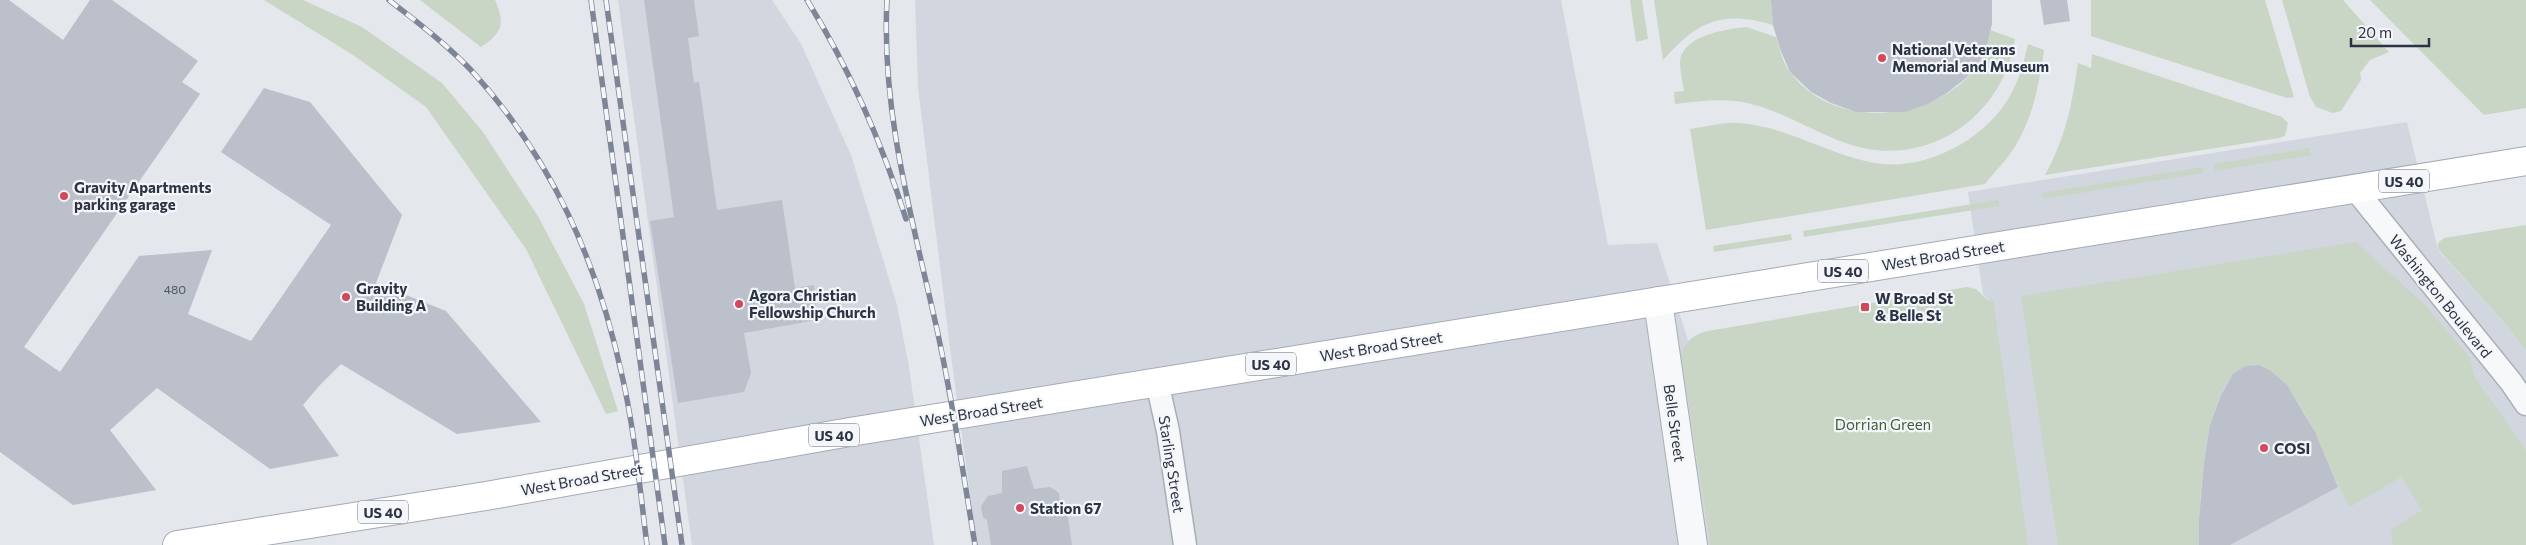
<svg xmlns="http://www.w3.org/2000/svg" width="2526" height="545" viewBox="0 0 2526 545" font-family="Commissioner,sans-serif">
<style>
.built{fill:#d2d6de}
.green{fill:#c9d6c5}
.building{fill:#bbc0ca}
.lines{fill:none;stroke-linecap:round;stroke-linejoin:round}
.minor-casing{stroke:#a9aeb7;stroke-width:25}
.tertiary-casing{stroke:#a9aeb7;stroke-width:30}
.primary-casing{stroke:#a3abb8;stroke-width:30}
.minor{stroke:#f7f8fa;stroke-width:22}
.tertiary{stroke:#f7f8fa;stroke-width:28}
.primary{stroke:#fff;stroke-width:28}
.rail-casing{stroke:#7d8696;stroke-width:5.5}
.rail{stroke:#f4f6f9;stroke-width:4;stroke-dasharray:11;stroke-linecap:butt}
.poi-dot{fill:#d1495b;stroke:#f4f6f9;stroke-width:2}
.labels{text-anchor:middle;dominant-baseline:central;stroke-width:4.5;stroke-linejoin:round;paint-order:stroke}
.number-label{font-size:12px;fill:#4f5766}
.shield{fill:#f4f6f9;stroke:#676e7b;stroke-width:1}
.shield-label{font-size:14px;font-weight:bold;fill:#2b3445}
.poi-label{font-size:15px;font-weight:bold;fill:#2b3445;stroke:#f4f6f9;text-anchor:start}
.street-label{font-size:15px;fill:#2b3445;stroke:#f4f6f9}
.park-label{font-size:15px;fill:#3f6138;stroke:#f4f6f9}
</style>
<rect width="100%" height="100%" fill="#e4e7ec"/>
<g class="built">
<polygon points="618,0 772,0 801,44 851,155 897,305 909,367 934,545 692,545"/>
<polygon points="915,0 1561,0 1608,245 1657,243 1688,340 1681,357 1710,545 977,545 951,356 918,87"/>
<polygon points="2407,122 2438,250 2509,328 2526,351 2526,545 2025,545 1988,299 1983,294 1968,192"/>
</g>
<g class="green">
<polygon points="264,0 303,0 362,27 442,83 483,132 539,218 584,304 618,411 606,414 526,249 426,107 353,55"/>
<path d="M420 0H495C505 24 503 32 481 47Z"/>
<polygon points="1630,0 1642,0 1648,39 1636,42"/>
<path d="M1654 0H1771L1773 25C1722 10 1698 21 1663 60Z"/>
<polygon points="2091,0 2265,0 2294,97 2287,98 2091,36"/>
<polygon points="2282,0 2343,0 2389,52 2370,60 2360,73 2361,80 2341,111 2333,113 2316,107 2310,97"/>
<polygon points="2370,0 2526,0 2526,108 2484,115"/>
<path d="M1746 27 1776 37C1779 48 1783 63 1790 72 1831 128 1921 123 1967 78 1979 65 1984 47 1990 30L2015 39C2004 110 1940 161 1868 149 1831 143 1792 115 1755 105 1729 97 1701 101 1675 104L1674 92 1684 91C1683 82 1678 65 1681 56 1689 35 1726 29 1746 27Z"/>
<path d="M2028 44 2044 50C2039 85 2033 118 2014 148 2006 161 1994 172 1985 184L1706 230 1690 129C1705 127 1723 122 1738 123 1785 126 1824 152 1869 162 1921 174 1986 141 2011 94 2020 78 2024 61 2028 44Z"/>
<path d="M2092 54 2282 117 2288 123 2285 136 2279 138 2045 175C2066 137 2072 104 2078 63L2091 68Z"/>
<polygon points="2310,148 2311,155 2215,171 2214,164"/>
<polygon points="2202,167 2203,173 2043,199 2042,193"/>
<polygon points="1998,200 1999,206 1804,237 1803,231"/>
<polygon points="2526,225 2526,351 2509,328 2438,249 2438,243 2444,238"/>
<polygon points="1791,234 1792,240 1714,252 1713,246"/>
<path d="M2356 242 2425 305 2470 358 2474 376 2526 450V545H2393L2391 530 2422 510 2401 477 2350 507C2327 468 2316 421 2287 386 2279 376 2265 364 2252 365 2202 370 2199 507 2199 545H2058L2021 296Z"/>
<path d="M1967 287 1976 289 1989 301 1993 300 2028 545H1710L1681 357C1685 340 1693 335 1708 331Z"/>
</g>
<g class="building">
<polygon points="0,0 9,0 63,40 90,0 112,0 198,61 182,82 200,94 24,347 60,372 139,256 212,250 188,314 251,341 331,225 221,152 264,88 310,102 402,215 376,283 446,311 541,422 457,434 341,364 320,385 303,405 339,456 270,469 157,388 110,430 156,490 73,505 0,452"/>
<polygon points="644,0 694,0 699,36 688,38 694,83 699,82 717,210 782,200 795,288 814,285 817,320 744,333 751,373 744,392 678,403 650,221 674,217"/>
<polygon points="1771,0 1992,0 1992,24 1986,48 1976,67 1966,78 1947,93 1928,104 1905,112 1856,112 1831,103 1811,92 1790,72 1780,49 1773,25"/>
<polygon points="2040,0 2067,0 2070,21 2044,25"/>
<polygon points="2259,365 2271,371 2287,385 2315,432 2338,487 2230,545 2199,545 2199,521 2204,463 2210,425 2221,395 2233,374 2245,366"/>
<polygon points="1027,466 1034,489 1050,487 1059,493 1061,512 1067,511 1072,545 991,545 987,520 983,517 981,506 988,496 1002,493 1002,471"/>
</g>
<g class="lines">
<defs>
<g id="minor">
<polyline points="2355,189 2511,382 2526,404"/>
<polyline points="1157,382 1168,431 1185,545"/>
</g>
<polyline id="tertiary" points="1658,301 1693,545"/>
<polyline id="primary" points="177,545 486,496 850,432 2526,161"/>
</defs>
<use href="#minor" class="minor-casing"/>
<use href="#tertiary" class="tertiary-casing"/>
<use href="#primary" class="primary-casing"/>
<use href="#minor" class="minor"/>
<use href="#tertiary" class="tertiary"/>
<use href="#primary" class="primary"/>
<defs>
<g id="rail">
<path d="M389 0C417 22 445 43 470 69 552 158 598 262 623 380 635 434 640 490 647 545"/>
<polyline points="591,0 665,545"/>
<polyline points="606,0 682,545"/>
<path d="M807 0C849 68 882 143 906 219"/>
<path d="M887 0C881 110 912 218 936 325 952 397 963 472 975 545"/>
</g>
</defs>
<use href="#rail" class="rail-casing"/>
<use href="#rail" class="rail"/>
</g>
<g class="poi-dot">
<circle cx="1882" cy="58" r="5"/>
<circle cx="64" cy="196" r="5"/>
<circle cx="346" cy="297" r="5"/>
<circle cx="739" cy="304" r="5"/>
<rect x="1860" y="302" width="10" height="10" rx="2.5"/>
<circle cx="2264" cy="448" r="5"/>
<circle cx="1020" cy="508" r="5"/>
</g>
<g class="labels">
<g class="number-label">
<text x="175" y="289">480</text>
</g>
<g class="shield">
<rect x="2379" y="169.5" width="50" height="23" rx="4"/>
<rect x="1818" y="259.5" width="50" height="23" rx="4"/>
<rect x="1246" y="352.5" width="50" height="23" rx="4"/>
<rect x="809" y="423.5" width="50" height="23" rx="4"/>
<rect x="358" y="500.5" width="50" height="23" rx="4"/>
</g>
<g class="shield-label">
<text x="2404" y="181">US 40</text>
<text x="1843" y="271">US 40</text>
<text x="1271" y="364">US 40</text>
<text x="834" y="435">US 40</text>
<text x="383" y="512">US 40</text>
</g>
<g class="poi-label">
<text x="1892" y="49">National Veterans<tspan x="1892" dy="17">Memorial and Museum</tspan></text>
<text x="74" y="187">Gravity Apartments<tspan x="74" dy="17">parking garage</tspan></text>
<text x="356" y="288">Gravity<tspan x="356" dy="17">Building A</tspan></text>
<text x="749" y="295">Agora Christian<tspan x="749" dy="17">Fellowship Church</tspan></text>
<text x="1875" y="298">W Broad St<tspan x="1875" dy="17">&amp; Belle St</tspan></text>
<text x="2274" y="448">COSI</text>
<text x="1030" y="508">Station 67</text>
</g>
<g class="street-label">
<text transform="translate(1943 255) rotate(-9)">West Broad Street</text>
<text transform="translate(2441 296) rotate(51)">Washington Boulevard</text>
<text transform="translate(1381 346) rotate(-9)">West Broad Street</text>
<text transform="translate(981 411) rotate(-9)">West Broad Street</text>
<text transform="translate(1675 423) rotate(82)">Belle Street</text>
<text transform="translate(1172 464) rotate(81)">Starling Street</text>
<text transform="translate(582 479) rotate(-10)">West Broad Street</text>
</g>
<g class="park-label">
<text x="1883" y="424">Dorrian Green</text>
</g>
</g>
<path d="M2351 38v8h78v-8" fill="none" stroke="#2b3445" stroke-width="2.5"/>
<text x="2358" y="38" font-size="15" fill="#2b3445" stroke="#f4f6f9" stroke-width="4" paint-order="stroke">20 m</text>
</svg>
